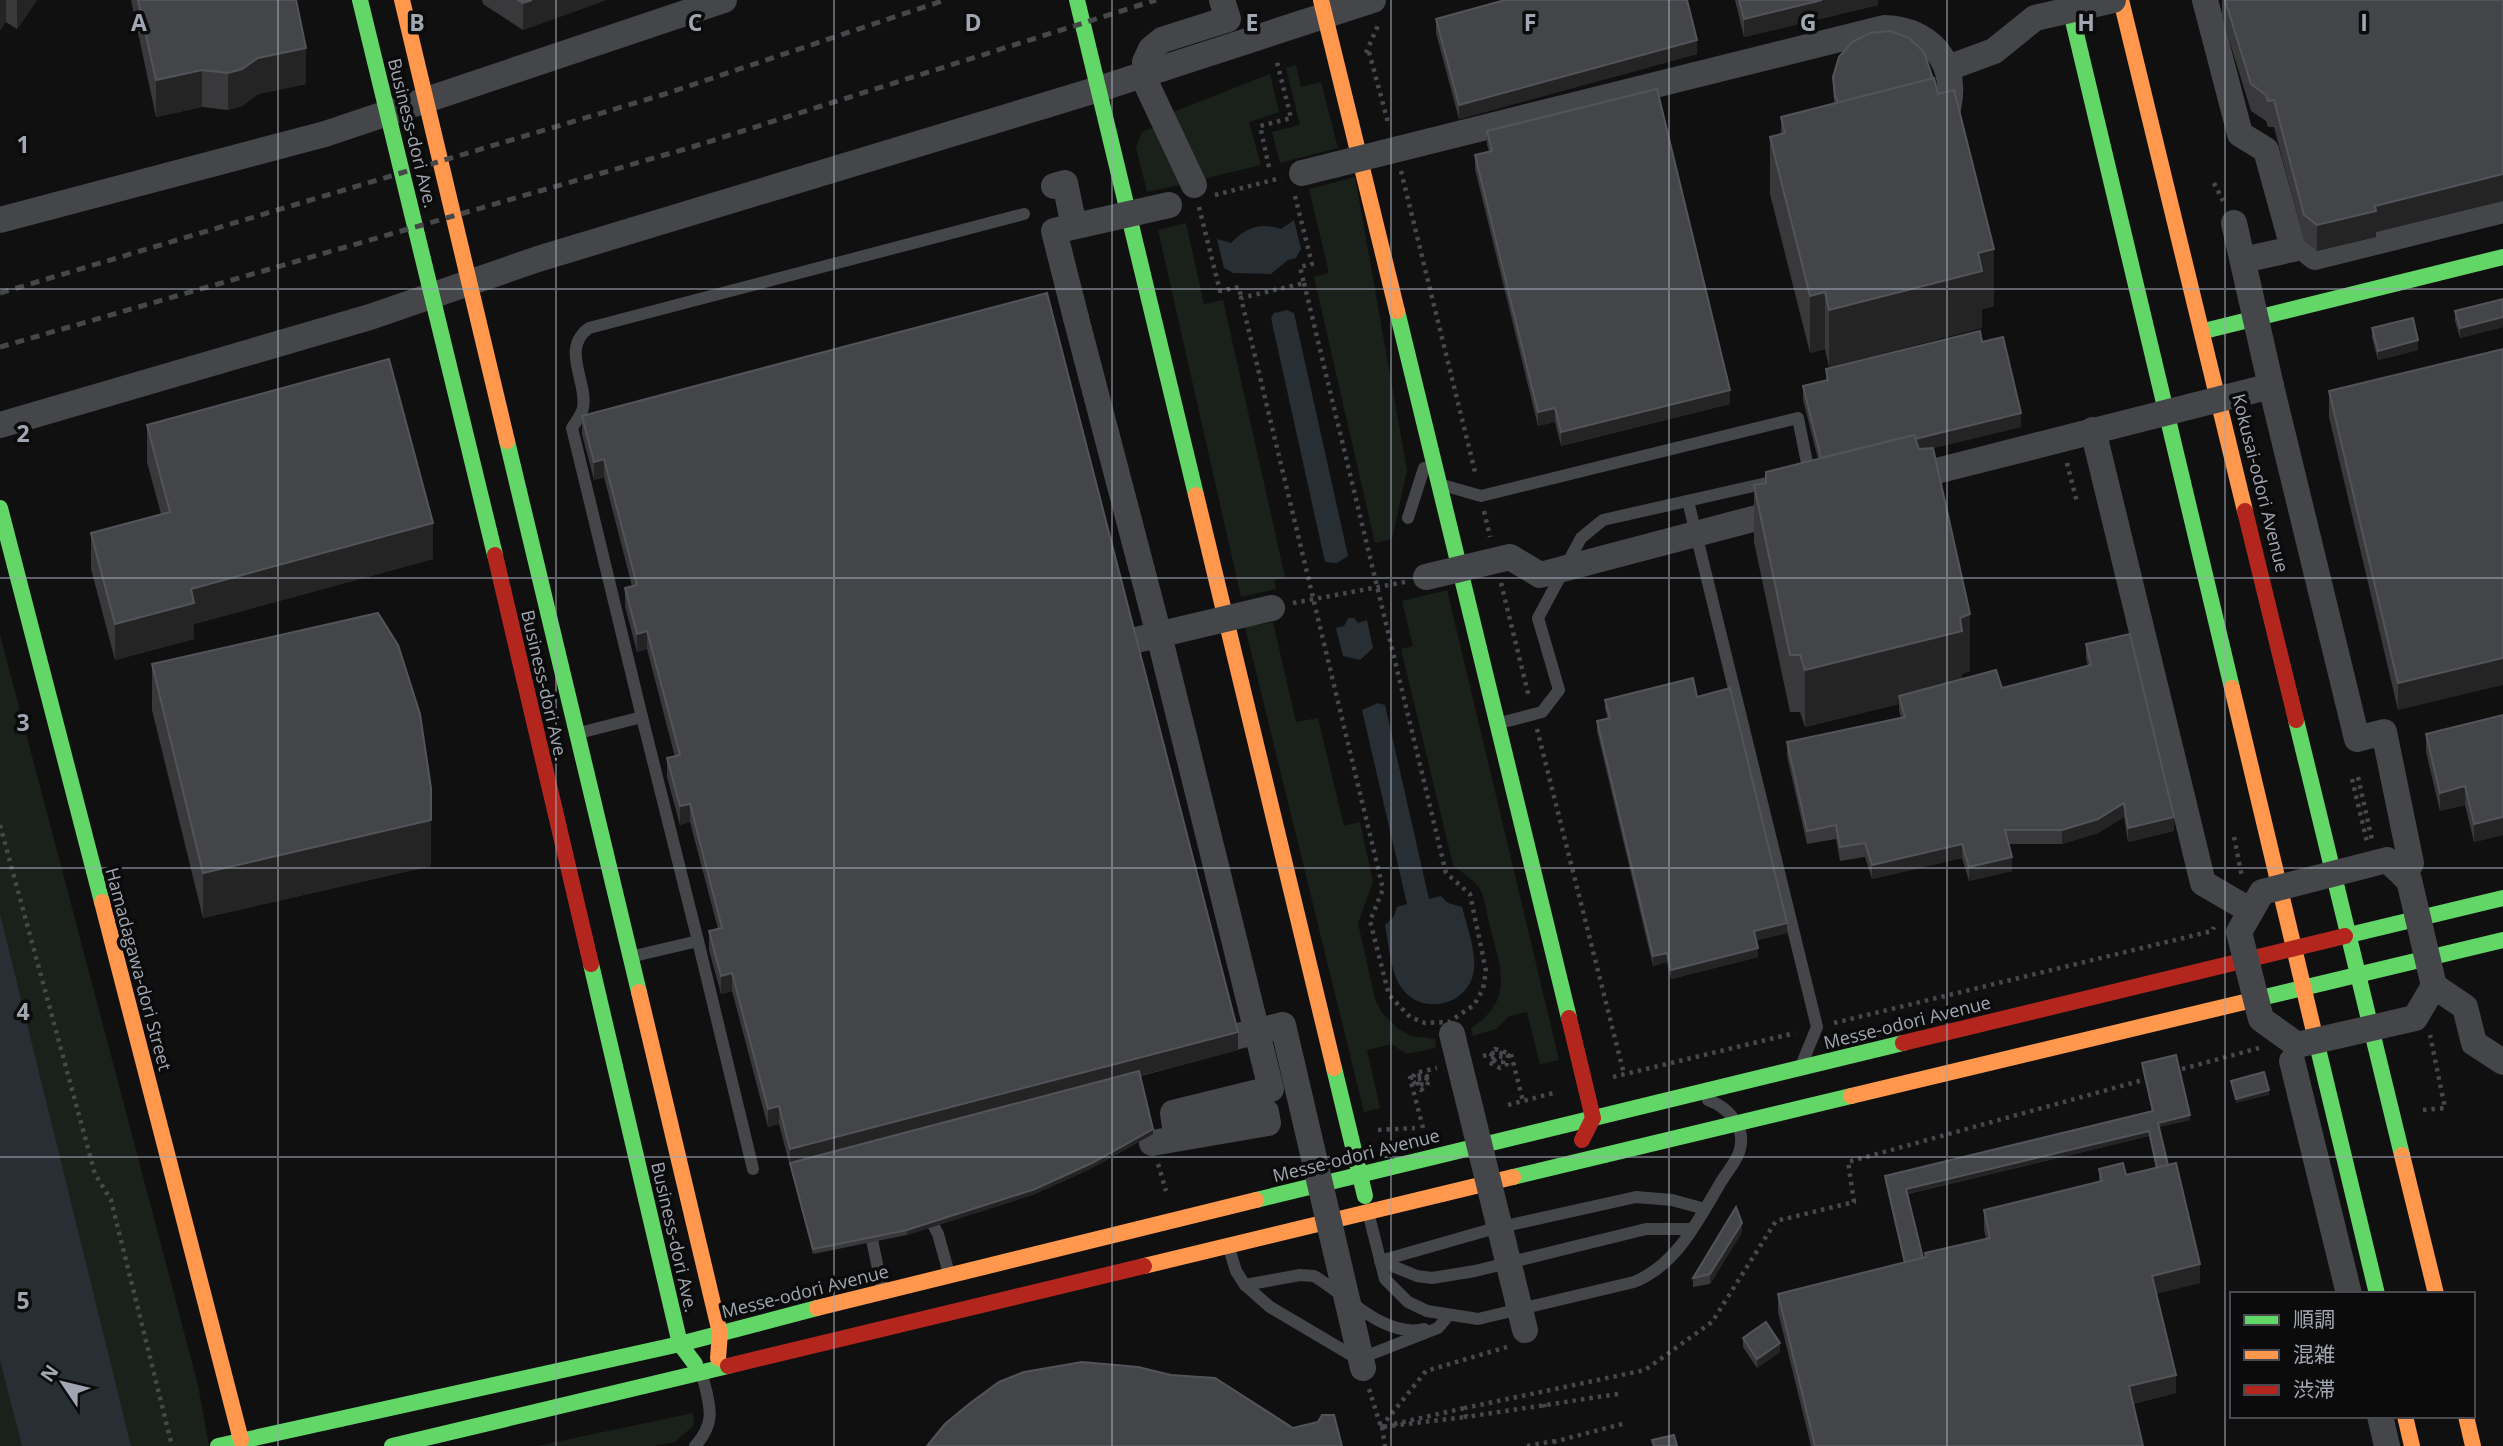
<svg xmlns="http://www.w3.org/2000/svg" width="2503" height="1446" viewBox="0 0 2503 1446" font-family="'Open Sans','Noto Sans JP',sans-serif">
<style>
.green{fill:#1a211b}
.water{fill:#272e34}
.lines{fill:none;stroke-linecap:round;stroke-linejoin:round}
.path{stroke:#46484b;stroke-width:4.5;stroke-dasharray:3.5 5;stroke-linecap:butt}
.lane{stroke:#454649;stroke-width:12}
.street{stroke:#454649;stroke-width:26}
.fast{stroke:#63d668;stroke-width:16}
.slow{stroke:#ff974d;stroke-width:16}
.jam{stroke:#b3261e;stroke-width:16}
.rail{stroke:#454749;stroke-width:5;stroke-dasharray:9 7;stroke-linecap:butt}
.path-bridge{stroke:#46484b;stroke-width:4.5;stroke-dasharray:3.5 5;stroke-linecap:butt}
.street-bridge{stroke:#454649;stroke-width:26}
.wall{fill:#39393c;fill-rule:evenodd}
.shaded-wall{fill:#242425}
.building{fill:#444549;stroke:#535459;stroke-width:2}
.grid{fill:none;stroke:#a1a7b2;stroke-width:2;stroke-opacity:0.55}
.labels{text-anchor:middle;dominant-baseline:central;stroke-width:7;stroke-linejoin:round;paint-order:stroke}
.street-label{font-size:18px;fill:#a1a7b2;stroke:#0b0b0c}
.grid-label{font-size:23px;text-anchor:middle;font-weight:bold;fill:#a1a7b2;stroke:#0b0b0c;stroke-width:7;stroke-linejoin:round;paint-order:stroke}
</style>
<rect width="100%" height="100%" fill="#101011"/>
<g class="green">
<polygon points="1296,65 1301,87 1321,82 1338,148 1280,163 1272,132 1300,125 1286,68"/>
<polygon points="1270,74 1279,112 1249,122 1261,165 1203,179 1173,112"/>
<polygon points="1155,127 1180,185 1147,192 1136,147 1142,132"/>
<polygon points="1355,177 1407,470 1392,539 1375,543 1314,277 1329,273 1309,189"/>
<polygon points="1186,223 1204,304 1223,300 1285,577 1274,580 1276,589 1241,597 1158,230"/>
<path d="M1447 590 1559 1060 1540 1064 1527 1012 1509 1016 1496 1029 1473 1036 1471 1028C1517 999 1499 965 1489 922 1486 912 1485 894 1478 886 1471 878 1461 872 1453 865L1401 649 1413 646 1402 601Z"/>
<polygon points="1273,622 1296,722 1318,718 1344,826 1360,822 1373,882 1358,923 1375,999 1382,1013 1398,1029 1412,1036 1435,1039 1436,1048 1406,1054 1392,1044 1367,1050 1380,1108 1364,1112 1245,627"/>
<polygon points="0,635 198,1385 209,1446 0,1446"/>
<polygon points="693,1413 694,1425 675,1442 654,1446 537,1446"/>
</g>
<g class="water">
<path d="M1294 220 1301 249 1296 258 1288 260 1271 274 1233 273 1224 268 1217 239 1231 243C1246 227 1261 222 1281 229Z"/>
<polygon points="1287,310 1294,313 1348,556 1337,563 1325,562 1271,318 1274,313"/>
<polygon points="1348,618 1354,618 1358,623 1367,620 1373,648 1360,660 1343,656 1336,628 1344,626"/>
<path d="M1378 703 1385 705 1429 899 1441 896 1448 903 1462 907C1467 926 1476 950 1474 970 1469 1006 1421 1017 1401 987 1390 971 1389 944 1385 925L1394 916 1397 907 1407 904 1362 710Z"/>
<polygon points="0,914 131,1446 22,1446 0,1360"/>
</g>
<g class="lines">
<g class="path">
<polyline points="1369,52 1389,126"/>
<polyline points="1366,53 1379,23"/>
<polyline points="1269,167 1260,126 1291,118 1276,58"/>
<polyline points="1401,171 1476,476"/>
<polyline points="2214,183 2223,201"/>
<polyline points="1215,195 1281,178"/>
<polyline points="1295,196 1312,264 1300,267 1304,283"/>
<polyline points="1199,207 1220,291 1239,287 1241,298"/>
<polygon points="1304,283 1446,873 1470,894 1486,971 1483,989 1474,1005 1449,1022 1425,1023 1410,1017 1389,995 1370,921 1383,889 1241,298"/>
<polyline points="2067,463 2077,502"/>
<polyline points="1484,511 1490,537"/>
<polyline points="1501,583 1529,697"/>
<polyline points="1293,603 1405,582"/>
<polyline points="1537,729 1624,1074"/>
<polyline points="2358,777 2372,840"/>
<polyline points="2352,779 2367,842"/>
<polyline points="0,825 95,1174 111,1200 172,1446"/>
<polyline points="2234,837 2242,877"/>
<polyline points="1834,1023 2212,931 2214,927"/>
<polyline points="1483,1056 1497,1052 1508,1055 1507,1064 1500,1068 1489,1062 1496,1056 1504,1057 1503,1062 1496,1062 1490,1057 1495,1049 1511,1054 1523,1101"/>
<polyline points="1613,1077 1795,1033"/>
<polyline points="1508,1105 1557,1092"/>
<polyline points="2423,1110 2445,1108 2430,1035"/>
<polyline points="1423,1128 1410,1078 1424,1074 1429,1078 1427,1086 1421,1090 1416,1079 1427,1078 1425,1084 1416,1085 1412,1079 1415,1073 1437,1068"/>
<polyline points="1378,1130 1415,1128"/>
<polyline points="1158,1164 1166,1191"/>
<polyline points="1369,1389 1381,1427 1466,1417"/>
<polyline points="1618,1394 1466,1417 1465,1408 1645,1370 1712,1322 1776,1221 1854,1202 1848,1162 2150,1078"/>
<polyline points="1544,1404 1546,1412"/>
<polyline points="1394,1424 1465,1408"/>
<polyline points="1381,1427 1426,1371 1507,1347"/>
<polyline points="1382,1427 1385,1446"/>
<polyline points="1553,1442 1626,1423"/>
<polyline points="1527,1446 1554,1441"/>
</g>
<g class="lane">
<polyline points="1446,486 1481,496 1798,418 1809,473 1805,474"/>
<polyline points="1688,501 1817,1027 1803,1061"/>
<polyline points="1408,518 1424,468"/>
<polyline points="1500,723 1542,712 1559,690 1538,618 1581,538 1603,520 1771,482"/>
<path d="M579 733 642 717 572 428C575 423 582 414 583 408 588 381 560 349 589 328L1024 214"/>
<polyline points="698,941 753,1169"/>
<polyline points="634,956 698,941 642,717"/>
<polyline points="926,1212 938,1234 948,1270"/>
<path d="M1369 1216 1385 1279 1408 1302 1427 1311 1478 1319 1634 1282C1677 1265 1698 1220 1721 1182 1726 1173 1738 1160 1740 1149 1746 1127 1728 1107 1708 1100"/>
<polyline points="869,1226 882,1287"/>
<polyline points="1229,1248 1236,1271 1245,1285 1270,1307 1353,1356 1374,1353 1438,1328 1448,1316"/>
<polyline points="1380,1261 1492,1229 1636,1197 1672,1200 1705,1209"/>
<polyline points="1380,1261 1417,1276 1432,1278 1475,1271 1646,1229 1692,1229"/>
<path d="M1245 1285 1300 1275 1314 1276C1345 1294 1385 1339 1424 1329"/>
<path d="M695 1446C718 1421 709 1404 702 1374"/>
</g>
<g class="street">
<polyline points="2205,0 2240,134 2266,150 2290,237 2315,257 2503,210"/>
<polyline points="1054,186 1065,183 1074,226"/>
<polyline points="0,220 325,134 724,0"/>
<polyline points="2243,260 2302,247"/>
<polyline points="1076,318 1159,635 1271,1089 1173,1113 1175,1127 1266,1112 1268,1123 1152,1143"/>
<polyline points="2271,386 2357,739 2384,732 2411,863 2404,876"/>
<polyline points="0,425 370,317 538,259 1099,89 1373,0"/>
<polyline points="2434,986 2465,1007 2474,1043 2503,1062"/>
<polyline points="2292,1061 2349,1294"/>
<polyline points="2380,1416 2387,1446"/>
</g>
<g class="fast">
<polyline points="360,0 495,555"/>
<polyline points="1077,0 1196,495"/>
<polyline points="2068,0 2232,688"/>
<polyline points="1397,311 1569,1018"/>
<polyline points="2204,331 2503,257"/>
<polyline points="507,441 639,992"/>
<polyline points="0,508 102,902"/>
<polyline points="2296,720 2402,1155"/>
<polyline points="2345,936 2503,898"/>
<polyline points="591,964 680,1344 695,1364"/>
<polyline points="2261,998 2503,940"/>
<polyline points="2315,1036 2377,1294"/>
<polyline points="1334,1068 1365,1196"/>
<polyline points="1513,1177 1851,1096"/>
<polyline points="1256,1200 1903,1043"/>
<polyline points="218,1446 680,1344 817,1308"/>
<polyline points="392,1446 728,1366"/>
</g>
<g class="slow">
<polyline points="402,0 507,441"/>
<polyline points="1321,0 1397,311"/>
<polyline points="2121,0 2245,511"/>
<polyline points="1196,495 1334,1068"/>
<polyline points="2232,688 2315,1036"/>
<polyline points="102,902 241,1440"/>
<polyline points="639,992 720,1333 718,1358"/>
<polyline points="1851,1096 2261,998"/>
<polyline points="2402,1155 2436,1294"/>
<polyline points="1144,1266 1513,1177"/>
<polyline points="817,1308 1256,1200"/>
<polyline points="2405,1416 2412,1446"/>
<polyline points="2466,1416 2473,1446"/>
</g>
<g class="jam">
<polyline points="2245,511 2296,720"/>
<polyline points="495,555 591,964"/>
<polyline points="1569,1018 1593,1118 1582,1140"/>
<polyline points="1903,1043 2345,936"/>
<polyline points="728,1366 1144,1266"/>
</g>
<g class="rail">
<polyline points="0,293 665,94 945,0"/>
<polyline points="0,347 692,147 1156,0"/>
</g>
<polyline class="path-bridge" points="2182,1069 2259,1048"/>
<g class="street-bridge">
<polyline points="1948,68 1994,51 2035,18 2113,0"/>
<path d="M1302 173 1884 28C1938 29 1964 74 1943 123"/>
<polyline points="1194,185 1146,83 1145,62 1151,49 1162,40 1228,19 1222,0"/>
<polyline points="1076,318 1054,231 1169,205"/>
<polyline points="2093,430 2203,883 2251,911"/>
<polyline points="1905,479 2271,386 2234,223"/>
<polyline points="1426,577 1510,557 1540,575 1787,510"/>
<polyline points="1132,641 1272,608"/>
<polygon points="2387,860 2409,880 2434,986 2415,1018 2297,1045 2261,1019 2239,932 2262,892"/>
<polyline points="1452,1034 1525,1330"/>
<polyline points="1234,1037 1283,1025 1363,1368"/>
</g>
</g>
<g class="wall">
<polygon points="0,0 37,0 17,29 6,22"/>
<polygon points="131,0 296,0 306,84 258,94 242,106 228,110 202,107 156,117"/>
<polygon points="482,0 606,0 523,30 483,4"/>
<polygon points="1735,0 1878,0 1878,5 1744,37"/>
<polygon points="2222,0 2503,0 2503,201 2376,232 2376,237 2317,251 2304,241 2274,127 2268,127 2266,121 2251,111 2222,17"/>
<polygon points="1436,19 1697,54 1459,119 1436,33"/>
<polygon points="1833,77 1994,306 1982,309 1982,328 1829,367 1825,349 1810,353 1770,194 1770,137 1781,134 1781,117 1834,104"/>
<polygon points="1487,131 1730,404 1561,446 1555,422 1538,426 1475,169 1475,155 1489,151 1487,145"/>
<polygon points="2503,299 2503,327 2460,338 2455,321 2455,311"/>
<polygon points="2372,328 2418,350 2378,360 2372,338"/>
<polygon points="1982,342 2021,427 1933,448 1970,671 1962,674 1962,679 2002,688 2088,666 2086,658 2086,644 2174,831 2128,842 2124,817 2098,833 2062,844 2009,844 2012,871 1969,881 1962,858 1872,879 1865,857 1840,861 1836,839 1807,844 1787,756 1787,742 1901,718 1899,710 1899,704 1805,727 1800,712 1790,712 1754,542 1754,485 1766,483 1818,459 1803,400 1803,386 1826,380 1826,369"/>
<polygon points="2503,349 2398,710 2329,417 2329,391"/>
<polygon points="582,416 1238,1050 1141,1076 1153,1134 1092,1168 1035,1194 907,1235 813,1254 779,1124 768,1127 732,991 721,994 709,950 709,931 718,929 690,822 680,825 667,777 667,758 675,757 647,649 637,652 625,606 625,588 632,586 604,477 594,480 582,434"/>
<polygon points="147,425 433,559 194,624 194,639 115,660 91,569 91,533 161,514 147,462"/>
<polygon points="152,664 431,866 203,918 152,710"/>
<polygon points="1697,697 1787,933 1756,940 1758,957 1671,979 1667,962 1653,966 1597,731 1597,721 1608,719 1605,709 1605,700"/>
<polygon points="2503,715 2503,835 2474,842 2465,805 2440,811 2426,752 2426,734"/>
<path d="M2142 1063 2190 1120 2159 1127 2168 1165 2200 1283 2156 1293 2176 1393 2133 1404 2143 1446H1811L1778 1312V1294L1904 1263 1885 1181V1176L2152 1112 2142 1068ZM2149 1136 2156 1168 2126 1175 2099 1169V1182L1984 1210V1229L1986 1239 1925 1253V1258H1923L1908 1194Z"/>
<polygon points="1742,1232 1710,1284 1693,1287 1693,1278"/>
<polygon points="1743,1338 1780,1352 1757,1368 1743,1347"/>
</g>
<g class="shaded-wall">
<polygon points="0,0 6,0 6,22 0,31"/>
<polygon points="17,0 37,0 17,29"/>
<polygon points="532,0 606,0 523,30 523,3"/>
<polygon points="1822,0 1878,0 1878,5 1744,37 1744,19"/>
<polygon points="1697,40 1697,54 1459,119 1459,105"/>
<polygon points="306,48 306,84 258,94 242,106 228,110 228,73 258,58"/>
<polygon points="202,70 202,107 156,117 156,80"/>
<polygon points="2503,174 2503,201 2376,232 2376,237 2317,251 2317,225 2375,206"/>
<polygon points="1994,249 1994,306 1982,309 1982,328 1829,367 1829,310 1978,253"/>
<polygon points="1825,292 1825,349 1810,353 1810,296"/>
<polygon points="2503,317 2503,327 2460,338 2460,328"/>
<polygon points="2418,340 2418,350 2378,360 2378,351"/>
<polygon points="1730,390 1730,404 1561,446 1561,432"/>
<polygon points="1555,408 1555,422 1538,426 1538,412"/>
<polygon points="2021,413 2021,427 1822,475 1822,461"/>
<polygon points="604,459 604,477 594,480 594,462"/>
<polygon points="433,523 433,559 194,624 194,639 115,660 115,624 191,589"/>
<polygon points="1970,614 1970,671 1962,674 1962,688 1899,696 1899,704 1805,727 1805,670"/>
<polygon points="647,631 647,649 637,652 637,634"/>
<polygon points="2503,658 2503,685 2398,710 2398,683"/>
<polygon points="2465,786 2465,805 2440,811 2440,793"/>
<polygon points="431,788 431,866 203,918 203,873"/>
<polygon points="2124,803 2124,817 2098,833 2062,844 2062,830"/>
<polygon points="690,804 690,822 680,825 680,806"/>
<polygon points="2174,817 2174,831 2128,842 2128,828"/>
<polygon points="2503,817 2503,835 2474,842 2474,824"/>
<polygon points="1962,844 1962,858 1872,879 1872,865"/>
<polygon points="2012,857 2012,871 1969,881 1969,867"/>
<polygon points="1787,923 1787,933 1754,941 1754,931"/>
<polygon points="1758,948 1758,957 1671,979 1671,970"/>
<polygon points="1667,953 1667,962 1653,966 1653,956"/>
<polygon points="732,973 732,991 721,994 721,976"/>
<polygon points="1238,1032 1238,1050 791,1167 790,1163 790,1149"/>
<polygon points="2269,1090 2269,1095 2236,1103 2236,1099"/>
<polygon points="779,1106 779,1124 768,1127 768,1109"/>
<polygon points="2190,1115 2190,1120 2158,1127 2158,1123"/>
<polygon points="1153,1129 1153,1134 1092,1168 1035,1194 907,1235 907,1230"/>
<polygon points="2149,1131 2149,1136 1906,1194 1906,1189"/>
<polygon points="1742,1223 1742,1232 1710,1284 1710,1274"/>
<polygon points="2200,1264 2200,1283 2152,1295 2152,1276"/>
<polygon points="1780,1343 1780,1352 1757,1368 1757,1359"/>
<polygon points="2176,1375 2176,1393 2129,1405 2129,1386"/>
</g>
<g class="building">
<polygon points="138,0 296,0 306,48 258,58 242,69 228,73 202,70 156,80"/>
<polygon points="518,0 532,0 523,3"/>
<polygon points="1505,0 1687,0 1697,40 1459,105 1436,19"/>
<polygon points="1739,0 1822,0 1744,19"/>
<polygon points="2225,0 2503,0 2503,174 2375,206 2376,211 2317,225 2304,215 2274,100 2268,101 2266,95 2251,84"/>
<polygon points="1890,31 1909,38 1924,52 1933,79 1839,103 1835,97 1833,77 1839,57 1852,42 1870,33"/>
<polygon points="1934,78 1938,94 1954,90 1994,249 1978,253 1982,271 1829,310 1825,292 1810,296 1770,137 1785,133 1781,117"/>
<polygon points="1657,89 1730,390 1561,432 1555,408 1538,412 1475,155 1492,151 1487,131"/>
<polygon points="1047,293 1238,1032 790,1149 779,1106 768,1109 732,973 721,976 709,931 722,928 690,804 680,806 667,758 680,755 647,631 637,634 625,588 637,585 604,459 594,462 582,416"/>
<polygon points="2503,299 2503,317 2460,328 2455,311"/>
<polygon points="2413,318 2418,340 2378,351 2372,328"/>
<polygon points="1980,331 1982,342 2003,337 2021,413 1915,439 1914,435 1821,458 1803,386 1828,380 1826,369"/>
<polygon points="2503,349 2503,658 2398,683 2329,391"/>
<polygon points="389,359 433,523 191,589 194,603 115,624 91,533 170,512 147,425"/>
<polygon points="1914,435 1919,449 1933,448 1970,614 1960,618 1962,631 1805,670 1800,655 1790,655 1754,485 1766,483 1766,472"/>
<polygon points="378,613 398,645 420,714 431,788 431,820 203,873 152,664"/>
<polygon points="2130,634 2174,817 2128,828 2124,803 2098,819 2062,830 2005,830 2012,857 1969,867 1962,844 1872,865 1865,843 1840,847 1836,825 1807,831 1787,742 1905,717 1899,696 1996,670 2002,688 2091,665 2086,644"/>
<polygon points="1693,678 1697,697 1730,688 1787,923 1754,931 1758,948 1671,970 1667,953 1653,956 1597,721 1610,718 1605,700"/>
<polygon points="2503,715 2503,817 2474,824 2465,786 2440,793 2426,734"/>
<polygon points="2176,1055 2190,1115 2158,1123 2168,1165 2157,1168 2149,1131 1906,1189 1923,1258 1905,1263 1885,1176 2153,1111 2142,1063"/>
<polygon points="1139,1071 1153,1129 1092,1163 1035,1189 907,1230 813,1249 790,1163"/>
<polygon points="2264,1072 2269,1090 2236,1099 2231,1081"/>
<polygon points="2123,1163 2126,1175 2176,1163 2200,1264 2152,1276 2176,1375 2129,1386 2143,1446 1815,1446 1778,1294 1926,1257 1925,1253 1990,1238 1984,1210 2102,1181 2099,1169"/>
<polygon points="1736,1207 1742,1223 1710,1274 1693,1278"/>
<polygon points="1766,1322 1780,1343 1757,1359 1743,1338"/>
<polygon points="1082,1362 1138,1367 1171,1375 1215,1378 1293,1428 1318,1422 1322,1415 1334,1415 1342,1446 927,1446 945,1424 969,1404 999,1382 1024,1372"/>
<polygon points="1674,1435 1677,1446 1654,1446 1652,1440"/>
</g>
<path class="grid" d="M278 0V1446M556 0V1446M834 0V1446M1112 0V1446M1391 0V1446M1669 0V1446M1947 0V1446M2225 0V1446M0 289H2503M0 578H2503M0 868H2503M0 1157H2503"/>
<g class="labels">
<g class="street-label">
<text transform="translate(413 133) rotate(76)">Business-dori Ave.</text>
<text transform="translate(2261 483) rotate(76)">Kokusai-odori Avenue</text>
<text transform="translate(545 685) rotate(77)">Business-dori Ave.</text>
<text transform="translate(139 969) rotate(75)">Hamadagawa-dori Street</text>
<text transform="translate(1907 1022) rotate(-14)">Messe-odori Avenue</text>
<text transform="translate(1356 1155) rotate(-14)">Messe-odori Avenue</text>
<text transform="translate(675 1237) rotate(77)">Business-dori Ave.</text>
<text transform="translate(805 1291) rotate(-14)">Messe-odori Avenue</text>
</g>
</g>
<g class="grid-label">
<text x="139" y="31">A</text>
<text x="417" y="31">B</text>
<text x="695" y="31">C</text>
<text x="973" y="31">D</text>
<text x="1252" y="31">E</text>
<text x="1530" y="31">F</text>
<text x="1808" y="31">G</text>
<text x="2086" y="31">H</text>
<text x="2364" y="31">I</text>
<text x="23" y="153">1</text>
<text x="23" y="442">2</text>
<text x="23" y="731">3</text>
<text x="23" y="1020">4</text>
<text x="23" y="1309">5</text>
</g>
<rect x="2230" y="1292" width="245" height="126" fill="#0b0b0c" stroke="#47494e" stroke-width="2"/>
<rect x="2244" y="1315" width="35" height="10" fill="#63d668" stroke="#47494e" stroke-width="2"/>
<text x="2293" y="1327" font-size="21" fill="#a1a7b2">順調</text>
<rect x="2244" y="1350" width="35" height="10" fill="#ff974d" stroke="#47494e" stroke-width="2"/>
<text x="2293" y="1362" font-size="21" fill="#a1a7b2">混雑</text>
<rect x="2244" y="1385" width="35" height="10" fill="#b3261e" stroke="#47494e" stroke-width="2"/>
<text x="2293" y="1397" font-size="21" fill="#a1a7b2">渋滞</text>
<g transform="translate(63 1383) rotate(305)" stroke="#0b0b0c" stroke-width="5" paint-order="stroke">
<path d="M0-5L12 26L0 18L-12 26Z" fill="#a1a7b2"/>
<text y="-10" font-size="19" font-weight="bold" text-anchor="middle" fill="#a1a7b2">N</text>
</g>
</svg>
